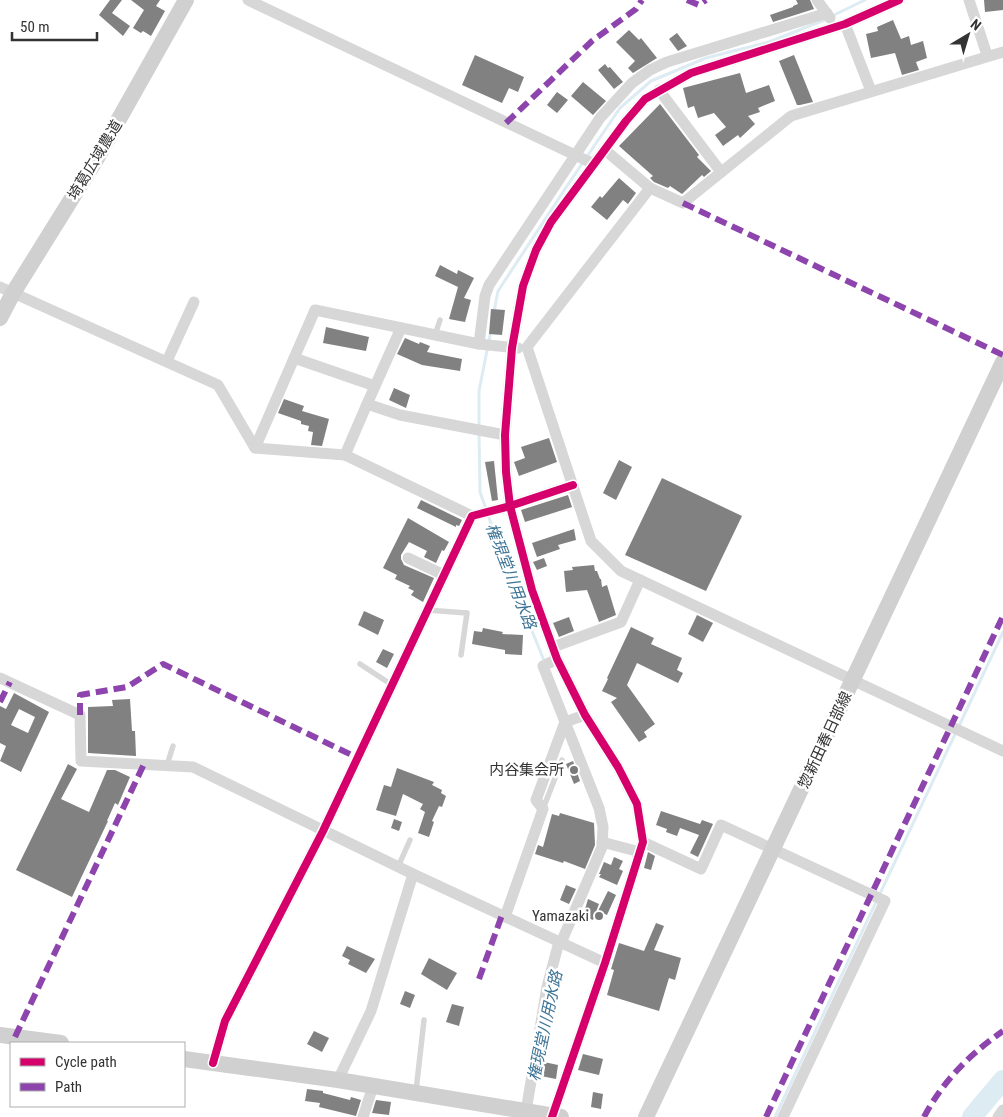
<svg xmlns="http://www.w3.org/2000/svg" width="1003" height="1117" viewBox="0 0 1003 1117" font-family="'Roboto Condensed','Noto Sans JP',sans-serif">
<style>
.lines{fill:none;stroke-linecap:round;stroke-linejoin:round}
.stream{stroke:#ddebf3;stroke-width:3}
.river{stroke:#ddebf3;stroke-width:20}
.building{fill:#818181;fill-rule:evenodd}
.lane{stroke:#d7d7d7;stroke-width:5.5}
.street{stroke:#d7d7d7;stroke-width:11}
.secondary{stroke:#d0d0d0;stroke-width:16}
.quiet{stroke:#8e44ad;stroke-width:6;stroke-dasharray:12 6;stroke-linecap:butt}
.cycleway-casing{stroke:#fff;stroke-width:11}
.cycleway{stroke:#d6006c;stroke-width:8}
.poi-dot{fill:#7a7a7a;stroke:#fff;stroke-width:2}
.labels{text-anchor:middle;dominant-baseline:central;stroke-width:5;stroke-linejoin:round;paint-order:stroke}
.street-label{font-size:15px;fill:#333;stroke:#fff}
.poi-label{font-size:15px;fill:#333;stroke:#fff;text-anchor:end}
.water-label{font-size:16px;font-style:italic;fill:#3f7597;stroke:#fff}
</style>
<rect width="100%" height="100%" fill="#fff"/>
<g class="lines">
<g class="stream">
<polyline points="832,16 865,0"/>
<polyline points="494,312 498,291 567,186 620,108 651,81 706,58 769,42 827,19"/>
<polyline points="479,428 479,391 491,330"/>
<polyline points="479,434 480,492 486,509"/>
<polyline points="488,515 509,574 545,663"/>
<polyline points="959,726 1003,632"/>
<polyline points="775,1117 956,732"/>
</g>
<polyline class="river" points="972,1117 1003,1080"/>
</g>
<g class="building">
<polygon points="110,0 122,0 112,13 130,26 123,36 99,15"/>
<polygon points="131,0 160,0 156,6 165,11 151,36 143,31 141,33 133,28 144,10"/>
<polygon points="796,0 810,0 814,9 773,22 770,15 793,7 793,6 798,4"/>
<polygon points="984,0 1003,0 1003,10 985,12"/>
<polygon points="893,20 901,39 909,36 911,45 923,41 927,58 916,62 919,70 902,75 895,53 871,58 866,34 878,31 877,27"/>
<polygon points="629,30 639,40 641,38 657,58 633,73 628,68 635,61 616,42"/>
<polygon points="677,33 687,46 678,51 669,39"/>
<polygon points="475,55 524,77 518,92 509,88 502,103 462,85"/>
<polygon points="794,55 813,102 800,105 797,105 779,61"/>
<polygon points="605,64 608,68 610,67 623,82 614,89 598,70"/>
<polygon points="740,73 746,93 769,85 775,101 758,108 760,112 748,116 755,124 740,138 738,135 723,146 715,135 726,127 714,113 698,118 694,106 688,108 683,88"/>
<polygon points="583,82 606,101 593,115 571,96"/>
<polygon points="557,92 568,100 557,113 547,105"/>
<polygon points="660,104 699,155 697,157 711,171 704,177 702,175 682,194 670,186 668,188 654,182 650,178 653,176 619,146"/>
<polygon points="619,178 636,193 628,204 623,200 607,220 591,207 600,196 602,198"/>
<polygon points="440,265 457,274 458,270 474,278 464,298 471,300 465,322 449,319 458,287 435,276"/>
<polygon points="491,309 505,310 502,335 489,334"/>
<polygon points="326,327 369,337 366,351 323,343"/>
<polygon points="405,338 419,344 420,342 430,346 427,352 462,359 460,371 422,365 397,354"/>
<polygon points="394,388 410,395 406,408 389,400"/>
<polygon points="284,399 304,406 302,411 329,419 322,446 311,445 313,432 308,431 309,426 301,424 301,421 278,413"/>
<polygon points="549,438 557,462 519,476 514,462 525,458 521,447"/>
<polygon points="619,460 632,467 616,500 603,493"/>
<polygon points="494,461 498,500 492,501 485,462"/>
<polygon points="662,478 742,516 706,591 625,555"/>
<polygon points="568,495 572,507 525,522 521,510"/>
<polygon points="421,500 462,520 459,526 456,525 456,527 417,508"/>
<polygon points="408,518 449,542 444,551 442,550 436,563 424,557 427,551 409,542 401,555 401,559 404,565 434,578 423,602 411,595 414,591 408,588 410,586 395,579 397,575 383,568"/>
<polygon points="574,529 576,540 558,545 560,549 537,557 532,543"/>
<polygon points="544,558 547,566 537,570 533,562"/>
<polygon points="594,565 595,571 597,571 600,579 601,579 602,587 607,585 616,615 599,622 587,590 566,592 564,571 573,570 572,567"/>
<polygon points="364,611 384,620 378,635 358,625"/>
<polygon points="697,615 713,623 703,642 688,634"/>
<polygon points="569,617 574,631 559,637 553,623"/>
<polygon points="631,627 654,638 651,644 682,658 677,670 683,673 678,683 637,663 627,685 655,724 644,732 647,737 639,742 611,702 617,698 602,691 608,679 607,678"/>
<polygon points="483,628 503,632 502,634 523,635 522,655 505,654 505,650 472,644 474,631 482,632"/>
<polygon points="383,649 394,654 387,668 376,662"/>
<path d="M14 693 49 712 21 772 0 761 6 746 0 743V706L6 709ZM19 709 35 717 28 733 11 725Z"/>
<polygon points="130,699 132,731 135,731 136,756 88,753 88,707 113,706 112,700"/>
<polygon points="573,761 580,781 574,784 566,764"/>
<polygon points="68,764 77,769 61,799 89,812 107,770 115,770 130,777 118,805 115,803 107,821 108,821 72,897 16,870"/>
<polygon points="397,768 434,782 432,785 442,790 441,793 446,796 442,807 439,806 432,821 434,822 429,837 418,833 425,812 420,809 423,804 403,794 396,816 376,810 384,785 391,787"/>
<polygon points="661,811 700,824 702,820 713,824 698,857 690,853 699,835 680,828 677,836 666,832 667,829 656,825"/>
<polygon points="560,813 594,823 595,845 585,869 564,861 563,863 535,854 538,845 543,847 552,814 559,816"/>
<polygon points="394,819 402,822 399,831 391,828"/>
<polygon points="648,852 655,856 651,870 644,868"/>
<polygon points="614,857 623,861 619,869 623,871 617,885 599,877 601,874 599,874 604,862 611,865"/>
<polygon points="566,885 576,889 569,904 560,900"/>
<polygon points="608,891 616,895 607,915 598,911"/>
<polygon points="588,899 599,904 593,920 583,916"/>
<polygon points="656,923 664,926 654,950 681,958 675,980 669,978 659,1011 607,995 614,970 611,969 619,943 644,951"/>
<polygon points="347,946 375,959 366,973 348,964 350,960 342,956"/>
<polygon points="429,958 457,973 447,990 421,974"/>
<polygon points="405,991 415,995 410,1008 400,1004"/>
<polygon points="452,1004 464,1007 459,1026 446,1022"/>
<polygon points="314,1031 329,1038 322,1052 307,1044"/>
<polygon points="583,1054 603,1059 599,1075 578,1070"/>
<polygon points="544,1062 558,1065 556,1079 541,1076"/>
<polygon points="307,1089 323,1091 323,1093 350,1100 351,1097 361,1100 356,1116 319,1107 320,1103 305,1101"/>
<polygon points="593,1092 603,1094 601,1109 591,1107"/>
<polygon points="376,1100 391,1102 389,1115 372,1113"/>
</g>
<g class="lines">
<g class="lane">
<polyline points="435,335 440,320"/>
<polyline points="427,610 467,613 461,655"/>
<polyline points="360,664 392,685"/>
<polyline points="167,765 173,746"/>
<polyline points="543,809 562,760"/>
<polyline points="398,867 410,840"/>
<polyline points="416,1091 424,1020"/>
</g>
<g class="street">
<polyline points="248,0 594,164"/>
<polyline points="817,0 830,18"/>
<polyline points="969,0 987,55"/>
<polyline points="845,24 871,91"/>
<polyline points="659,90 721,172"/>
<polyline points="605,150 650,188 683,203 791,116 1003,52"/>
<polyline points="650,188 527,347 591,541 621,571 1003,751"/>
<polyline points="0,287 218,385 255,448 345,455 367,404 400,415 505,435"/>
<polyline points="479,344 485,296 489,285 600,118 632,83 650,70 667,62 827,13"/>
<polyline points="294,358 375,386"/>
<polyline points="167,361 194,302"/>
<polyline points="367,404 401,328"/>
<polyline points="255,448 315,310 479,344 518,348"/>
<polyline points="345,455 472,516"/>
<polyline points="408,558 444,575"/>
<polyline points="553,647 621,622 640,580"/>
<polyline points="557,659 543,666 599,808 603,827 602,847 561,943"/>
<polyline points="0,678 80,715 81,761 193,767 413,874 605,963"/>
<polyline points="602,842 640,852"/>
<polyline points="643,842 701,869 721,825 885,901 783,1117"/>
<polyline points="505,917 543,809 536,800 565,722 585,715"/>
<polyline points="213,1063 225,1021 323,831 472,516 510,506 573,485"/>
<polyline points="338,1080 371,1011 413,874"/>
<polyline points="526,1111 547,987 559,942"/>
<polyline points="363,1117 373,1086"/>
<polyline points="552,1117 605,963 643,842 637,804 618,767 585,715 557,659 532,590 510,506 506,472 505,435 512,348 523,286 536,250 551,222 626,121 645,99 691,73 845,24 899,0"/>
<polyline points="998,1117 1003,1110"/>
</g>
<g class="secondary">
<polyline points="0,318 13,293 97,158 186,0"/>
<polyline points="0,1035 61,1043"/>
<polyline points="184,1059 338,1080 561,1117"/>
<path d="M646 1117C766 866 882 613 1003 362"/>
</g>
<g class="quiet">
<polyline points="687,0 699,5 706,0"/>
<polyline points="506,123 592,41 636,9 642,0"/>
<polyline points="683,203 1003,355"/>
<polyline points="0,702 10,682"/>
<polyline points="80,715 80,695 127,687 163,664 358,758"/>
<polyline points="479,979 502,915"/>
<polyline points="15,1037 144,764"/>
<polyline points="766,1117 1003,616"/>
<path d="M924 1117C943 1081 970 1054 1003 1031"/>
</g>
<defs>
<g id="cycleway">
<polyline points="213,1063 225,1021 323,831 472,516 510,506 573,485"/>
<polyline points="552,1117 605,963 643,842 637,804 618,767 585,715 557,659 532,590 510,506 506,472 505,435 512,348 523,286 536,250 551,222 626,121 645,99 691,73 845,24 899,0"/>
</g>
</defs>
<use href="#cycleway" class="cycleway-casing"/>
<use href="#cycleway" class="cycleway"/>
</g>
<g class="poi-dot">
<circle cx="574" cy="770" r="5"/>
<circle cx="599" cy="916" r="5"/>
</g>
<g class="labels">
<g class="street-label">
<text transform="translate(95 160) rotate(-59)">埼葛広域農道</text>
<text transform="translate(825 740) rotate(-65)">惣新田春日部線</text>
</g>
<g class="poi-label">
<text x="564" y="770">内谷集会所</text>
<text x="589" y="916">Yamazaki</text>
</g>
<g class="water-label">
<text transform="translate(511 576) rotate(69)">権現堂川用水路</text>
<text transform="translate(545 1026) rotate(-78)">権現堂川用水路</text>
</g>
</g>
<rect x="10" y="1042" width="175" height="65" fill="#ffffff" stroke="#adadad"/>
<rect x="20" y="1058" width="25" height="8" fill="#d6006c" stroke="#adadad"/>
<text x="55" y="1067" font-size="15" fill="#333333">Cycle path</text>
<rect x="20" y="1083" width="25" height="8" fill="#8e44ad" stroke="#adadad"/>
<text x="55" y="1092" font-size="15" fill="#333333">Path</text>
<g transform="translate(968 35) rotate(38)" stroke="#ffffff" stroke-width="4" paint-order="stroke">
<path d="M0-4L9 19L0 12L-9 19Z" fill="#333333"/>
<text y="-8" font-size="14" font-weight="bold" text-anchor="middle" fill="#333333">N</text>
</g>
<path d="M12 32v8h85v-8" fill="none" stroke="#333333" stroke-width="2.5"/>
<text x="20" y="32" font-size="15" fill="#333333" stroke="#ffffff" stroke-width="4" paint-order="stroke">50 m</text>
</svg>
